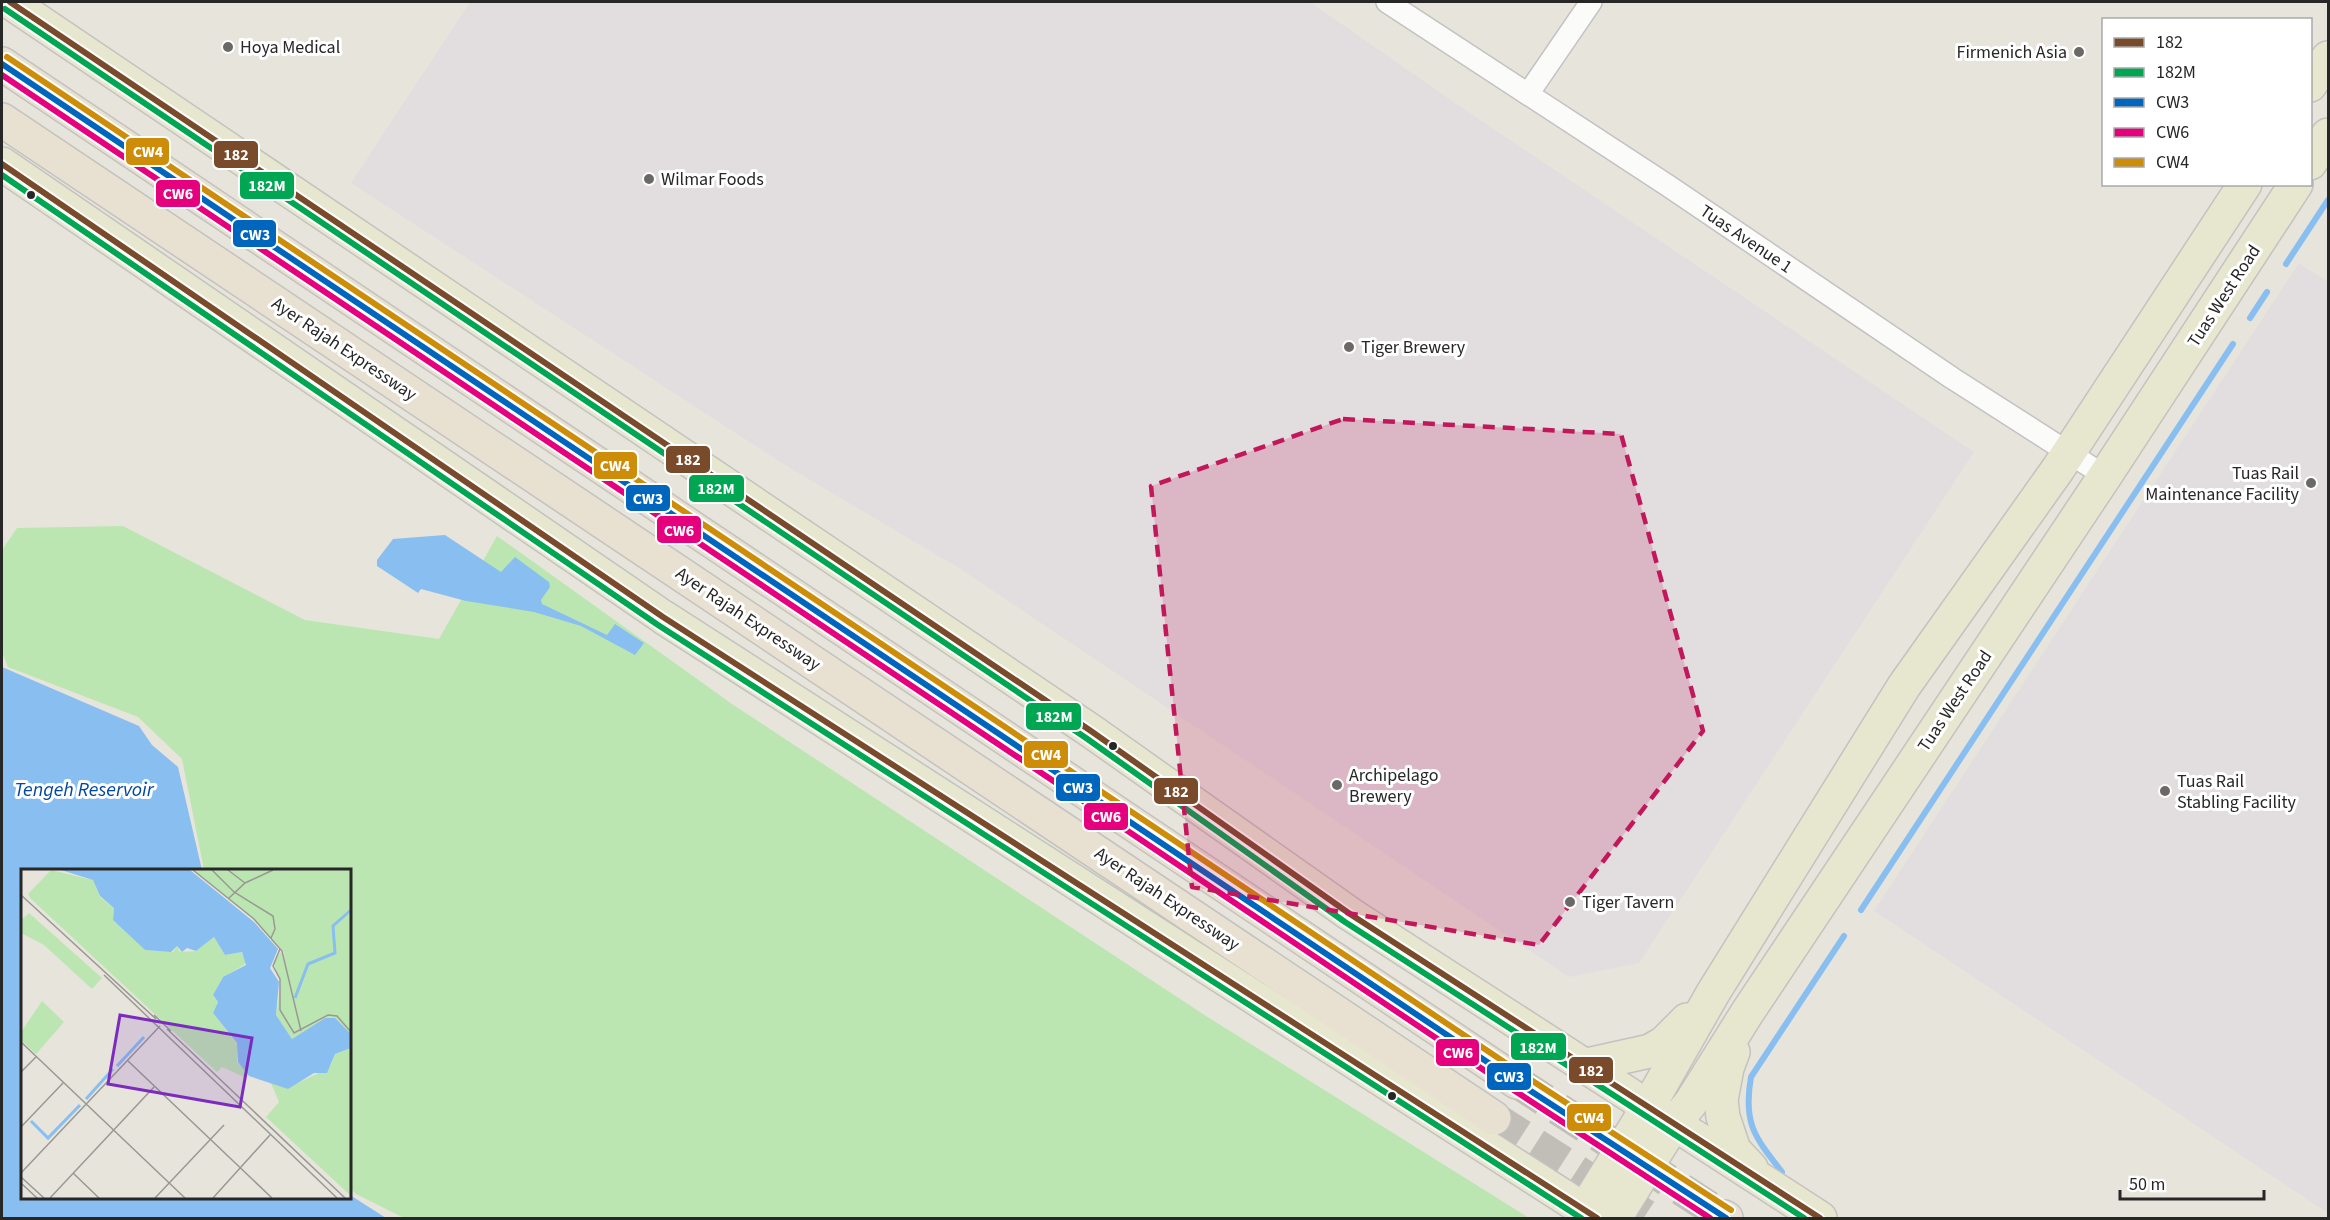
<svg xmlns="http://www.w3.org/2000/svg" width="2330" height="1220" viewBox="0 0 2330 1220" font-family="'Source Sans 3',sans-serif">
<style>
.industrial{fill:#e2dee0}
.green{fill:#bce6b1}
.water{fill:#88bff0}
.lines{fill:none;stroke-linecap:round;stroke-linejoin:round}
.stream{stroke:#88bff0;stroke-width:6}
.motorway-tunnel{stroke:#c1beb8;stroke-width:33;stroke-dasharray:33 16;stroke-linecap:butt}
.minor-casing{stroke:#c3c2c2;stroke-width:24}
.primary-casing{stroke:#c3c2bf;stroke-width:36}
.motorway-casing{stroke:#c3c2bf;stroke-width:36}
.minor{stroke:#fbfbfa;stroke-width:21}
.primary{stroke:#e7e7d0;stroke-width:33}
.motorway{stroke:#e8e0d1;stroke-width:33}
.bus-1-casing{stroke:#fff;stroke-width:10}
.bus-2-casing{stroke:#fff;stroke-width:10}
.bus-3-casing{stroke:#fff;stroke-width:10}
.bus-4-casing{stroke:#fff;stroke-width:10}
.bus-5-casing{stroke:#fff;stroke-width:10}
.bus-1{stroke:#7a4b2a;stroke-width:6}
.bus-2{stroke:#00a651;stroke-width:6}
.bus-3{stroke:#0065bd;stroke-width:6}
.bus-4{stroke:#e5007d;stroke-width:6}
.bus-5{stroke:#cd8d08;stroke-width:6}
.marked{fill:#c2185b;fill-opacity:0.2;stroke:#c2185b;stroke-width:4.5;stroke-dasharray:12 8;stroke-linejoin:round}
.poi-dot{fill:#6a6966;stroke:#fff;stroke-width:2}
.bus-dot{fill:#272727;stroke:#fff;stroke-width:2}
.labels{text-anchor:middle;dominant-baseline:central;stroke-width:6;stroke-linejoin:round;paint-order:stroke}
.poi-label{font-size:18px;fill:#272727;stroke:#fff;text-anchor:start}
.street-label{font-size:18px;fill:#272727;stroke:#fff}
.water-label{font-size:20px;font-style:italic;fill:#0248a1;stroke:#fff}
.inset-river{fill:none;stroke:#88bff0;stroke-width:3}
.inset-road{fill:none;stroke:#9a9894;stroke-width:1.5}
.view{fill:#7b2cbf;fill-opacity:0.15;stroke:#7b2cbf;stroke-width:3}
.inset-edge{fill:none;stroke:#272727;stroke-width:3}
.line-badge{stroke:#fff;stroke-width:2}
.badge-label{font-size:16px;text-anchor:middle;font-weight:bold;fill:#fff}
</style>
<rect width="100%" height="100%" fill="#e7e4dc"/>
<g class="industrial">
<polygon points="470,2 1310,2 1461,107 1974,452 1639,963 1569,977 959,568 788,467 351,183"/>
<polygon points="2299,263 2328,282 2328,1213 1874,911"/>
</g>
<polygon class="green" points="123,526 305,620 439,639 497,536 732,704 1206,1016 1529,1218 404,1218 356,1194 350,1188 350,870 204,870 182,759 138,717 8,667 2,652 2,550 17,528"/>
<g class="water">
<polygon points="445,535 501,572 515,557 549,582 550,587 541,600 542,604 607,635 615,624 644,643 635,655 581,626 534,612 466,601 421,589 418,593 377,566 377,560 393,539"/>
<polygon points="2,667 139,726 152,745 178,767 202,870 22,870 22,1198 350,1198 350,1195 386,1218 2,1218"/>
</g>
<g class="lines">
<g class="stream">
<polyline points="2286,264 2328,200"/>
<polyline points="2250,318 2267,292"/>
<polyline points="1861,910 2233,344"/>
<path d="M1782 1172C1754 1136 1743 1123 1751 1077L1844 936"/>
</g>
<g class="motorway-tunnel">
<polyline points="1517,1082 1724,1217"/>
<polyline points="1494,1118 1649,1218"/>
</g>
<defs>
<g id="minor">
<polyline points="1387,2 1667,185 1952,378 2105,476"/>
<polyline points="1528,94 1591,2"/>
</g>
<g id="primary">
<polyline points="10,2 1091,731 1350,914 1820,1218"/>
<polyline points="2310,85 2328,58"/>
<polyline points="2310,163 2328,135"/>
<polyline points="2,164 663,617 1597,1218"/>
<polyline points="1733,1052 1727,1068 1721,1100 1723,1117 1734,1150 1751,1168"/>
<polyline points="1582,1066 1650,1051 1664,1043 1687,1020"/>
<polyline points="1584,1211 1648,1107 1713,993 1904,686 2058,469 2245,184"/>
<polyline points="1615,1218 1674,1123 1690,1104 1747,1013 2105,476 2296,184"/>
</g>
<g id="motorway">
<polyline points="2,64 1517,1082"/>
<polyline points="2,120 1494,1118"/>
<polyline points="1724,1217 1726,1218"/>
</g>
</defs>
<use href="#minor" class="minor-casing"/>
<use href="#primary" class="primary-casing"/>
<use href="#motorway" class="motorway-casing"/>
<use href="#minor" class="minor"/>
<use href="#primary" class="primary"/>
<use href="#motorway" class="motorway"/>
<defs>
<g id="bus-1">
<polyline points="10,2 1091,731 1350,914 1820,1218"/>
<polyline points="2,164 663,617 1597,1218"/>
</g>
<g id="bus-2">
<polyline points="5,9 1086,738 1345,922 1804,1218"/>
<polyline points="2,175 658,625 1581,1218"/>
</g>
<polyline id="bus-3" points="2,64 1517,1082 1726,1218"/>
<polyline id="bus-4" points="2,75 1512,1089 1710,1218"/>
<polyline id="bus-5" points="7,57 1522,1074 1731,1210"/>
</defs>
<use href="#bus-1" class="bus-1-casing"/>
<use href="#bus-2" class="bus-2-casing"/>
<use href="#bus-3" class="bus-3-casing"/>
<use href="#bus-4" class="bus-4-casing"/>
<use href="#bus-5" class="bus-5-casing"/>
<use href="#bus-1" class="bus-1"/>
<use href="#bus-2" class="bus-2"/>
<use href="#bus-3" class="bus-3"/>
<use href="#bus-4" class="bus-4"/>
<use href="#bus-5" class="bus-5"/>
</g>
<path class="marked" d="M1343 419 1621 434 1703 731 1539 945 1192 887 1151 486Z"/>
<g class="poi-dot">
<circle cx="228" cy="47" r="6"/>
<circle cx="2079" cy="52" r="6"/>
<circle cx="649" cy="179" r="6"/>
<circle cx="1349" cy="347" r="6"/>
<circle cx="2311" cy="483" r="6"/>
<circle cx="1337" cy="785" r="6"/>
<circle cx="2165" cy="791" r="6"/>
<circle cx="1570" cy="902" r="6"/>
</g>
<g class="bus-dot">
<circle cx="31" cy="195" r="5"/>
<circle cx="1113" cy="746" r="5"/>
<circle cx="1392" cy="1096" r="5"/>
</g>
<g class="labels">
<g class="poi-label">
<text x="240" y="47">Hoya Medical</text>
<text x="2067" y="52" text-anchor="end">Firmenich Asia</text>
<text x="661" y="179">Wilmar Foods</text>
<text x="1361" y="347">Tiger Brewery</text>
<text x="2299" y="473" text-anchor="end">Tuas Rail<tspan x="2299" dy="21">Maintenance Facility</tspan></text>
<text x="1349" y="775">Archipelago<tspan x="1349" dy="21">Brewery</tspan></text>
<text x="2177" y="781">Tuas Rail<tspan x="2177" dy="21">Stabling Facility</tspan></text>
<text x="1582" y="902">Tiger Tavern</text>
</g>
<g class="street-label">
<text transform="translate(1746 239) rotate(34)">Tuas Avenue 1</text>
<text transform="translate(2224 296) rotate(-57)">Tuas West Road</text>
<text transform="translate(344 349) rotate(34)">Ayer Rajah Expressway</text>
<text transform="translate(748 619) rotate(34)">Ayer Rajah Expressway</text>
<text transform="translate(1955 701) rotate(-56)">Tuas West Road</text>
<text transform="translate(1167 899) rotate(34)">Ayer Rajah Expressway</text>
</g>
<g class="water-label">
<text x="84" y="790">Tengeh Reservoir</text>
</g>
</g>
<g transform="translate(21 869)">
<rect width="330" height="330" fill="#e7e4dc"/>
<path d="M30 1 72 11 79 28 93 39 92 51 124 81 152 83 156 77 159 83 175 82 193 68 204 86 220 83 226 94 201 109 192 127 197 133 192 144 217 176 216 193 225 200 223 208 201 198 196 203 9 29 7 25ZM172 1H330V165L319 154 304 149 271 170 255 146 260 115 252 93 260 83 264 94 263 83 233 50ZM8 44 81 109 71 120 23 76 0 64V51ZM21 132 43 153 15 185 0 171V163ZM330 179V327L245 248 258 233 250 214 266 219 300 203 309 198 314 185Z" fill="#bce6b1"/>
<path d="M40 1H169L233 53 257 80 249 99 258 113 255 146 271 170 304 149H314L330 165V179L314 185 306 204H293L267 220 228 207 217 193 216 174 192 144 197 133 192 126 202 108 225 96 221 83 204 86 193 68 175 82 166 79 161 83 156 77 150 83 124 81 92 51 93 39 79 27 72 11Z" fill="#88bff0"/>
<path class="inset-river" d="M274 129 287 95 314 84 312 57 330 41M96 197 123 168M65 230 92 200M10 252 27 269 59 236"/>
<path class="inset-road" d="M172 1 233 50 261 82 280 162M191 1 213 23 252 47 254 60 250 69M207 1 224 14M0 26 135 150M207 30 224 14 252 1M259 80 252 97 259 110V141L273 164 307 146 316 147 330 163M83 106 316 329M133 146 150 162M146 160 324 329M0 173 164 329M106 191 251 329M0 203 15 188M0 258 42 214M0 304 139 157M52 304 78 329M0 308 23 329M1 315 16 329M29 329 133 218M134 329 203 256M192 329 249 266"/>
<path class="view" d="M99 146 231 169 219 238 87 215Z"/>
<rect width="330" height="330" class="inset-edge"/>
</g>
<g class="line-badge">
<rect x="125" y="137" width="45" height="29" rx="6" fill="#cd8d08"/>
<rect x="213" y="140" width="46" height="29" rx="6" fill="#7a4b2a"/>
<rect x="239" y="171" width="56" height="29" rx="6" fill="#00a651"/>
<rect x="155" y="179" width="46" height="29" rx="6" fill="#e5007d"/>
<rect x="232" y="219" width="45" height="29" rx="6" fill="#0065bd"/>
<rect x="665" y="445" width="46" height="29" rx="6" fill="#7a4b2a"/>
<rect x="593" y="451" width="45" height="29" rx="6" fill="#cd8d08"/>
<rect x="688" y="474" width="57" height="29" rx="6" fill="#00a651"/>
<rect x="625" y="484" width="46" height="28" rx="6" fill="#0065bd"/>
<rect x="656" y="515" width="46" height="29" rx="6" fill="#e5007d"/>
<rect x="1025" y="702" width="57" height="29" rx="6" fill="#00a651"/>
<rect x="1023" y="740" width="46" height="29" rx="6" fill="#cd8d08"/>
<rect x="1055" y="773" width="46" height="29" rx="6" fill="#0065bd"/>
<rect x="1153" y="777" width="46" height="28" rx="6" fill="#7a4b2a"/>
<rect x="1083" y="802" width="46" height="29" rx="6" fill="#e5007d"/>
<rect x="1510" y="1032" width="57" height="29" rx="6" fill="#00a651"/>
<rect x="1435" y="1038" width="45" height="29" rx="6" fill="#e5007d"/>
<rect x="1568" y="1056" width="46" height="28" rx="6" fill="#7a4b2a"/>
<rect x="1486" y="1062" width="46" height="29" rx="6" fill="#0065bd"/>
<rect x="1566" y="1103" width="46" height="29" rx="6" fill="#cd8d08"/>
</g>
<g class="badge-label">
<text x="148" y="157">CW4</text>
<text x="236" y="160">182</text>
<text x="267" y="191">182M</text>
<text x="178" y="199">CW6</text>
<text x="255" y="240">CW3</text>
<text x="688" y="465">182</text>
<text x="615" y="471">CW4</text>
<text x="716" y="494">182M</text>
<text x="648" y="504">CW3</text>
<text x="679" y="536">CW6</text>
<text x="1054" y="722">182M</text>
<text x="1046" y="760">CW4</text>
<text x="1078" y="793">CW3</text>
<text x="1176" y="797">182</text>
<text x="1106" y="822">CW6</text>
<text x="1538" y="1053">182M</text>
<text x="1458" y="1058">CW6</text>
<text x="1591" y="1076">182</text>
<text x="1509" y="1082">CW3</text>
<text x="1589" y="1123">CW4</text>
</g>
<rect width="2330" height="1220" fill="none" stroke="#272727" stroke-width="6"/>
<rect x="2102" y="18" width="210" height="168" fill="#ffffff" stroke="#a9a9a9" stroke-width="1.5"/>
<rect x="2114" y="38" width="30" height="9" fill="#7a4b2a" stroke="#a9a9a9" stroke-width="1.5"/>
<text x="2156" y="48" font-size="18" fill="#272727">182</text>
<rect x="2114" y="68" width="30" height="9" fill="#00a651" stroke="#a9a9a9" stroke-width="1.5"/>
<text x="2156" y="78" font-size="18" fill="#272727">182M</text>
<rect x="2114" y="98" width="30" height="9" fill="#0065bd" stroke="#a9a9a9" stroke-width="1.5"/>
<text x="2156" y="108" font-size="18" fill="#272727">CW3</text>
<rect x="2114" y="128" width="30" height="9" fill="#e5007d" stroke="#a9a9a9" stroke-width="1.5"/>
<text x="2156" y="138" font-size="18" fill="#272727">CW6</text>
<rect x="2114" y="158" width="30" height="9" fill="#cd8d08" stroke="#a9a9a9" stroke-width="1.5"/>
<text x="2156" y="168" font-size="18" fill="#272727">CW4</text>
<path d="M2120 1190v9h144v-9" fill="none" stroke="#272727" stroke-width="3"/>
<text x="2129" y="1190" font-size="18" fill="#272727" stroke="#ffffff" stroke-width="4.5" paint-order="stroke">50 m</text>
</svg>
